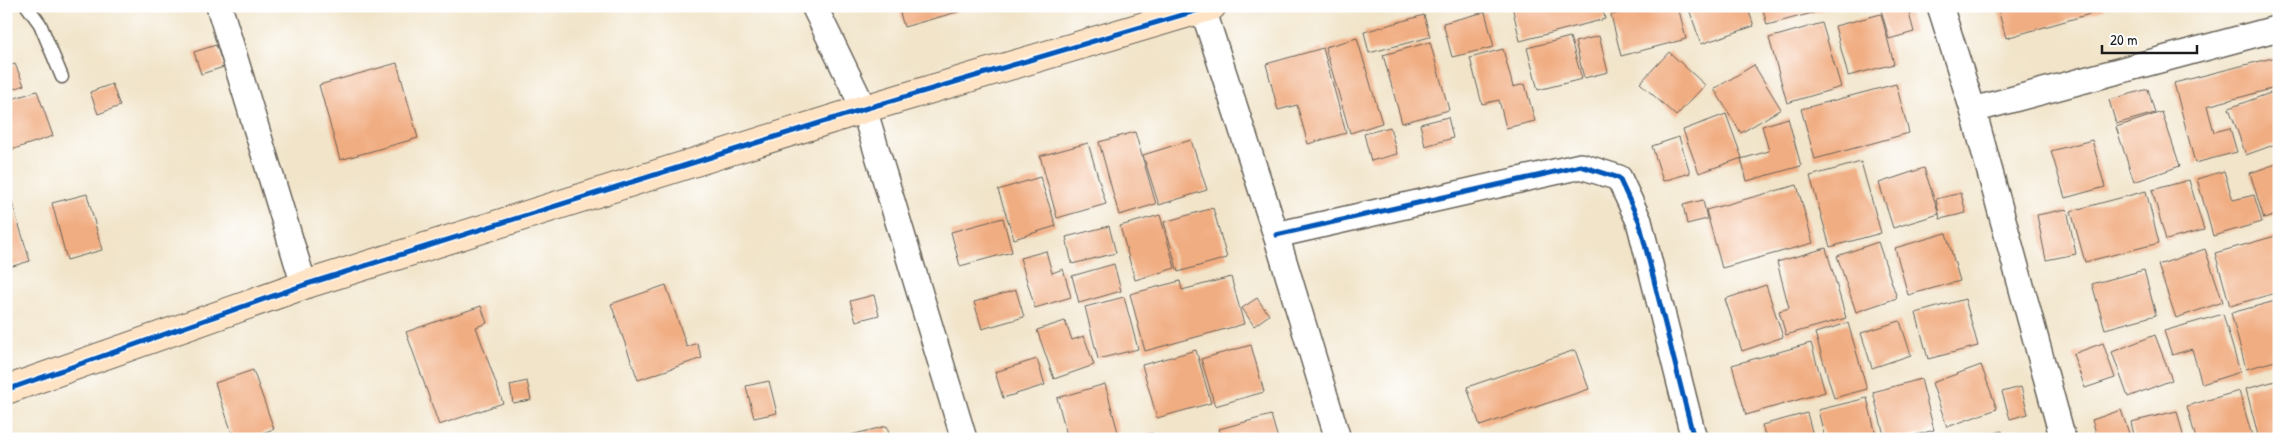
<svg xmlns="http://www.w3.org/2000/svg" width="2285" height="445" viewBox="0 0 2285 445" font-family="'Patrick Hand',sans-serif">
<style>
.building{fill:#f1ad82}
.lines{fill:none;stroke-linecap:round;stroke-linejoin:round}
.lane-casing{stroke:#676259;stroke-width:15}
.street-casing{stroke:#676259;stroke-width:28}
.secondary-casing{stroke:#676259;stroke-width:30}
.lane{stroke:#fff;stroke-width:12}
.street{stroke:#fff;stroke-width:25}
.secondary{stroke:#fee4c5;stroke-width:28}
.cycleway-casing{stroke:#fff;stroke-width:8}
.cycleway{stroke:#0057b8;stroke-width:5}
</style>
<rect width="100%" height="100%" fill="#fff"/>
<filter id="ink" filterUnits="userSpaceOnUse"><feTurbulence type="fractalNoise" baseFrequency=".02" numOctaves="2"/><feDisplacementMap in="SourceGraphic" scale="10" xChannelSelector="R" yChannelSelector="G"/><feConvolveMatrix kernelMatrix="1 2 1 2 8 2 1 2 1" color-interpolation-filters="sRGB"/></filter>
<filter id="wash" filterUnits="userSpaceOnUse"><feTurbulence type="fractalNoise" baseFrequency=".0096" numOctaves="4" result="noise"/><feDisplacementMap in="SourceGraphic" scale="20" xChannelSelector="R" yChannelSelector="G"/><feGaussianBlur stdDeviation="1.12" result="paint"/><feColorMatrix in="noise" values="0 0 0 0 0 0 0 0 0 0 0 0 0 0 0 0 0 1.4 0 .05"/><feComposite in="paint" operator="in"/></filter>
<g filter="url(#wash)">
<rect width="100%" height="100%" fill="#f1e4c9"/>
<g id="blocks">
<g class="building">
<polygon points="898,6 975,6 975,7 904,27"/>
<polygon points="1512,6 1602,6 1605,19 1520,41"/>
<polygon points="1647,6 1678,6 1686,39 1621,56 1611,15"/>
<polygon points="1688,6 1747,6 1754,26 1701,44"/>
<polygon points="1762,6 1835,6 1835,7 1767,25"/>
<polygon points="1880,6 1907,6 1914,32 1889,39"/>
<polygon points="1997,6 2103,6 2104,10 2006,38"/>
<polygon points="1485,12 1494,47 1452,57 1443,23"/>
<polygon points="1881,14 1894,64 1848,76 1835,26"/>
<polygon points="1424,15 1430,37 1369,53 1364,32"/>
<polygon points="1822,23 1841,87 1787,103 1769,38"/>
<polygon points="1599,36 1608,72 1584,78 1575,42"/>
<polygon points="1570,37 1582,79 1538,90 1527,48"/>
<polygon points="1357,38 1382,123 1350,133 1325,47"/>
<polygon points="1430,42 1449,110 1402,123 1383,55"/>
<polygon points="216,45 224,67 201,74 194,52"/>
<polygon points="1323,48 1346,133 1308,144 1297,105 1278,110 1266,64"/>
<polygon points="1503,49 1513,87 1525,84 1535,121 1506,128 1499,100 1482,104 1470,58"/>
<polygon points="1669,52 1705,85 1676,116 1640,83"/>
<polygon points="2276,57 2279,68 2279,87 2207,106 2214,132 2230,128 2237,152 2195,163 2174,83"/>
<polygon points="397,63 418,138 340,160 319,85"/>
<polygon points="15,64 24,85 6,92 6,67"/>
<polygon points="1754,65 1781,109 1741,133 1714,89"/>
<polygon points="112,84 120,106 98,114 90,92"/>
<polygon points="1896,84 1909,133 1815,159 1801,109"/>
<polygon points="2148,89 2155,113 2116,124 2109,100"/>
<polygon points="37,91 53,136 11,150 6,136 6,101"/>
<polygon points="2273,92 2279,106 2279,143 2246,155 2229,108"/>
<polygon points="2162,112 2180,166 2134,182 2116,127"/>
<polygon points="1726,114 1742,158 1699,173 1683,130"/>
<polygon points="1448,117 1453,138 1425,146 1420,124"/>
<polygon points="1788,118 1801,166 1747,181 1741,159 1769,151 1762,126"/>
<polygon points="1390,127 1397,154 1371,161 1364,134"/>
<polygon points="1135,132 1156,204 1119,215 1099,142"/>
<polygon points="1679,137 1690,173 1663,181 1652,146"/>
<polygon points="1191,140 1207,190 1159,205 1143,155"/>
<polygon points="2092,140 2105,187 2065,198 2051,151"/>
<polygon points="1088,143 1106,204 1057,218 1040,156"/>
<polygon points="1861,162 1881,233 1830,247 1810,176"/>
<polygon points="2279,163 2279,214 2264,219 2250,173"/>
<polygon points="1924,168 1939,214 1893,228 1879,183"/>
<polygon points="2224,171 2233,200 2254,195 2262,222 2213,236 2197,179"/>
<polygon points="1040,177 1056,226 1014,239 998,190"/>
<polygon points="2189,180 2204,230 2166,240 2152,190"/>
<polygon points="6,183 30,261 6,268"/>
<polygon points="1797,185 1813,243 1722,268 1706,210"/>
<polygon points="2146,191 2159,243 2085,262 2071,211"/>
<polygon points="1961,193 1966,213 1940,219 1936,199"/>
<polygon points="87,194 102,250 67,260 52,203"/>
<polygon points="1703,200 1707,219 1687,224 1683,205"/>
<polygon points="1213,208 1227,258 1178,272 1164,222"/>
<polygon points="2067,209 2076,254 2046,260 2037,215"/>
<polygon points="1160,215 1175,268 1135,280 1120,226"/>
<polygon points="1003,218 1012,252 960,266 951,232"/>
<polygon points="1109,226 1116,253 1072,264 1066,237"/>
<polygon points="1946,233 1960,281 1908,295 1895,248"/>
<polygon points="2279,235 2279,292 2230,306 2215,253"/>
<polygon points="1878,242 1897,298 1856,312 1837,256"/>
<polygon points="1826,248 1846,318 1786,335 1779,311 1789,308 1777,262"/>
<polygon points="2205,249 2223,302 2176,318 2158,265"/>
<polygon points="1046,251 1052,273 1063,269 1071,297 1035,308 1020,258"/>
<polygon points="1114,264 1121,291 1079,303 1072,276"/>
<polygon points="2144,270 2156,315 2105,329 2092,284"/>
<polygon points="1231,277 1244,324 1145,351 1130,294 1180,281 1182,290"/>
<polygon points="666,285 687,347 697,343 702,358 638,380 611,304"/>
<polygon points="1766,285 1783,337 1742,351 1725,299"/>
<polygon points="1016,290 1024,317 982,329 974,302"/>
<polygon points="874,295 879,315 856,321 850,301"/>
<polygon points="1124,297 1138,349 1098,359 1085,307"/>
<polygon points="1257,298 1269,315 1254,326 1242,308"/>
<polygon points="1965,299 1978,346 1928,359 1916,313"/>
<polygon points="2279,300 2279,360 2246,369 2231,313"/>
<polygon points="481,306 487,323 476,327 503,403 439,425 406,332"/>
<polygon points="2223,314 2240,372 2202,384 2192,349 2172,355 2164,331"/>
<polygon points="1065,321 1072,340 1084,336 1094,365 1054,379 1037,330"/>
<polygon points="1900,321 1911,355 1872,368 1861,333"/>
<polygon points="1848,323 1867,389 1834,398 1815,333"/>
<polygon points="2155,335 2172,380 2128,397 2112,352"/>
<polygon points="1811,343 1825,392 1746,415 1732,365"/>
<polygon points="2103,343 2115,378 2085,388 2073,354"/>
<polygon points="1251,345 1264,392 1215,406 1201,359"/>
<polygon points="1196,350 1211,403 1157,418 1142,365"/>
<polygon points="1575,350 1589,389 1480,426 1467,387"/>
<polygon points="1037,359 1045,385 1003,398 995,372"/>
<polygon points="1981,365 1997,409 1947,427 1932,383"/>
<polygon points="253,370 274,429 246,439 234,439 215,383"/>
<polygon points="1921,379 1934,430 1902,439 1885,439 1873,392"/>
<polygon points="2279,380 2279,435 2259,439 2246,389"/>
<polygon points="527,381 531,400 513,403 510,385"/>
<polygon points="769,381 777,413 754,418 746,386"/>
<polygon points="1105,384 1118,432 1096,439 1068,439 1057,398"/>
<polygon points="2021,387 2028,414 2010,419 2002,392"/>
<polygon points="2239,391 2253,439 2196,439 2187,406"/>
<polygon points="1867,398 1877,439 1825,439 1818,410"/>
<polygon points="2121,410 2131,439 2098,439 2092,420"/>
<polygon points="2177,411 2184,439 2135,439 2131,422"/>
<polygon points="1807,413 1814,439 1766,439 1762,425"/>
<polygon points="1271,415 1278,439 1222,439 1219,429"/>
<polygon points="887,426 890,439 839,439 839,438"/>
<polygon points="2002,431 2004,439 1978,439 1977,438"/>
<polygon points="1152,433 1153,439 1132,439 1131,438"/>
</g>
</g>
</g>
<g filter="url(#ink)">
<use href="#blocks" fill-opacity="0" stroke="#676259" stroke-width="1"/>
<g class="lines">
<defs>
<polyline id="lane" points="27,6 40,24 62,77"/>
<g id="street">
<polyline points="219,6 304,285"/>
<polyline points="814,6 864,109 964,439"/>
<polyline points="1940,6 1973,110 2063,439"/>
<polyline points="1203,9 1276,235 1338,439"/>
<polyline points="1973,110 2279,28"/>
<polyline points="1276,235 1581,166 1619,178 1639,221 1694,439"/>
</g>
<polyline id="secondary" points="6,390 304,285 864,109 1212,6"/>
</defs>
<use href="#lane" class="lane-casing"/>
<use href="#street" class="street-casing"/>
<use href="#secondary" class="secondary-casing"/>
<use href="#lane" class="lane"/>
<use href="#street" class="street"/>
<use href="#secondary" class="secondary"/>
<defs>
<g id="cycleway">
<polyline points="1276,235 1581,166 1619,178 1639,221 1694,439"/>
<polyline points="6,390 304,285 864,109 1212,6"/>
</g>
</defs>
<use href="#cycleway" class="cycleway-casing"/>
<use href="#cycleway" class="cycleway"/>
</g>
</g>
<rect width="2285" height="445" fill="none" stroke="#fff" stroke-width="25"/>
<path d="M2102 45v8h95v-8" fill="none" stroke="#1c1c1c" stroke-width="2.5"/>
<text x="2110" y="45" font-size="15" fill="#1c1c1c" stroke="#ffffff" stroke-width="4" paint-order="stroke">20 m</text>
</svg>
